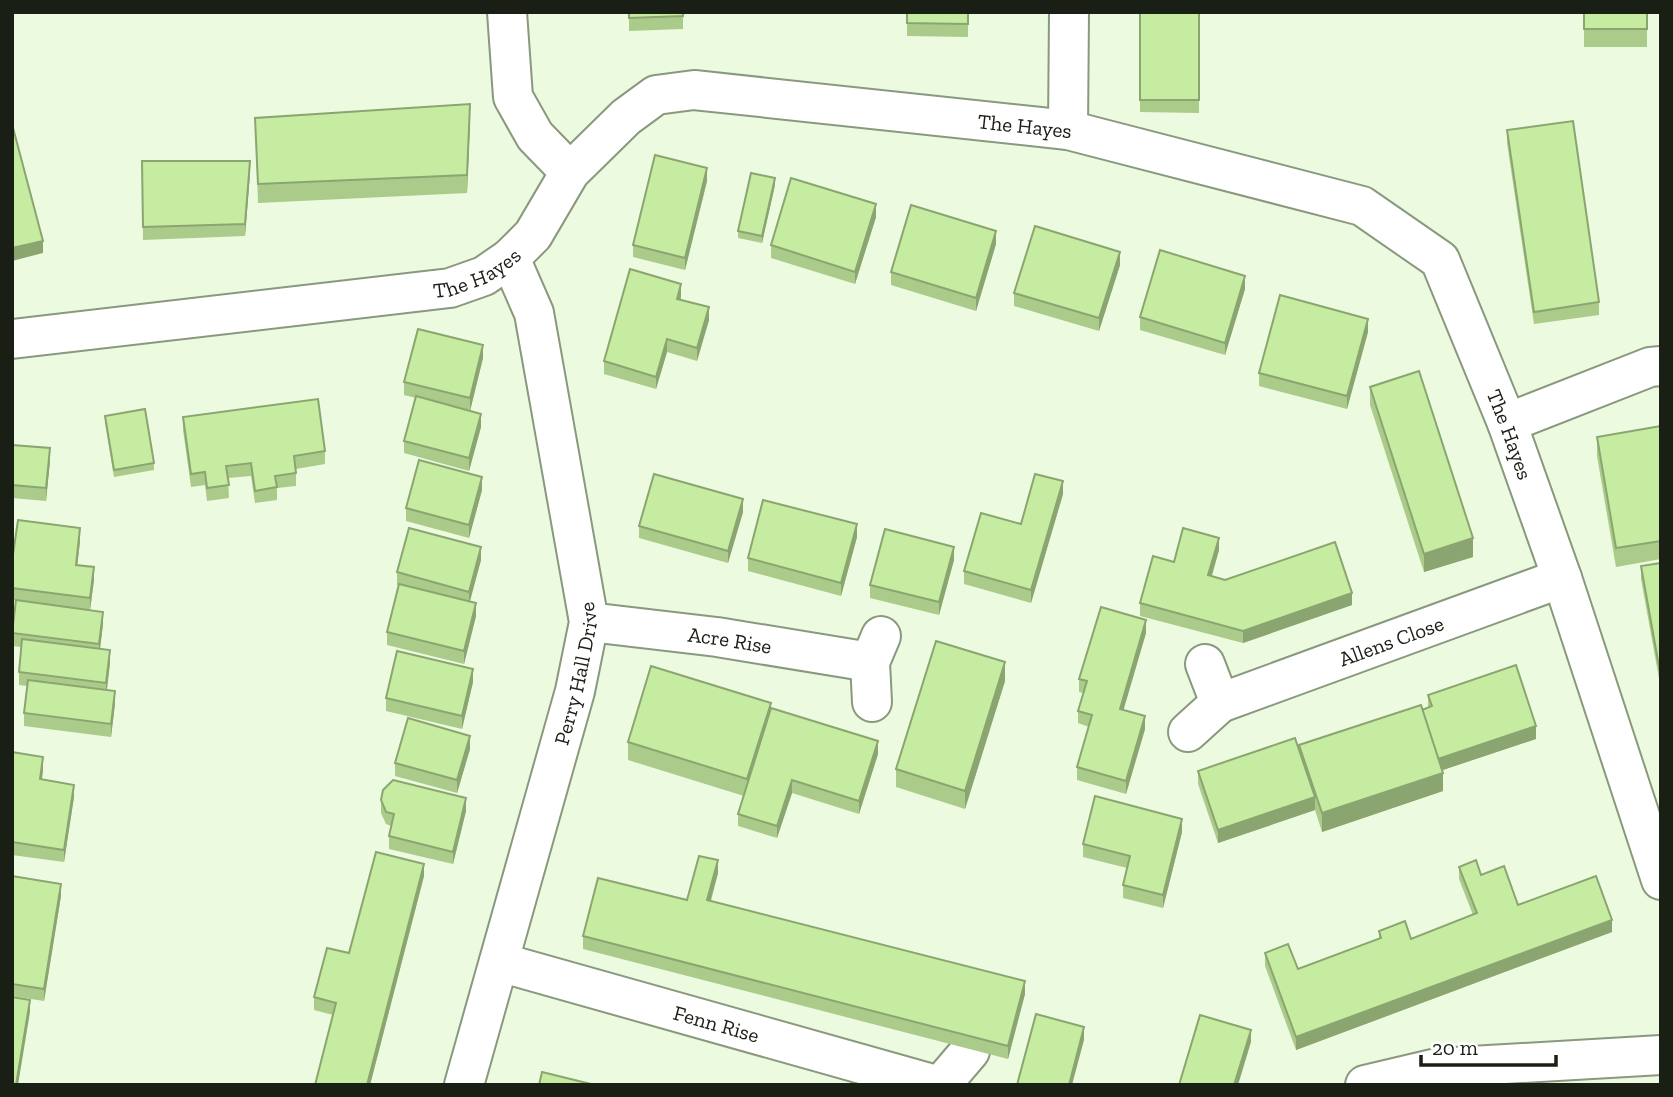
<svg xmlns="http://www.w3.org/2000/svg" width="1673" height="1097" viewBox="0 0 1673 1097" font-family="'Zilla Slab',serif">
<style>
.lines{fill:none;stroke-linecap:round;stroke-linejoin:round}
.street-casing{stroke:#8a987e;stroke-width:42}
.street{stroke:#fff;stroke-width:38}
.wall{fill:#aacb8a}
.shaded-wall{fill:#8ba571}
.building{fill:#c6eca1;stroke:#8ba571;stroke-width:2}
.labels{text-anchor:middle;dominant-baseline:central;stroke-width:7;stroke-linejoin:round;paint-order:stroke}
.street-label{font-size:21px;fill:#1a1f15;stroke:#fff}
</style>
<rect width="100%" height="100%" fill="#ecfbdf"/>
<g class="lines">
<defs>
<g id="street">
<polyline points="507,12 513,97 535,136 570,172"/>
<polyline points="1068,130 1069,12"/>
<path id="s1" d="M12 339 450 288 484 276 510 258 533 235 570 172 626 117 656 95 694 90 1068 130 1362 206 1440 260 1507 423 1562 578 1661 880"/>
<polyline points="1507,423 1650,367 1661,366"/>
<path id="s2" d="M589 622 717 637 870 662"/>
<polyline points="872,702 870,662 881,636"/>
<path id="s3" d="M1220 703 1562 578"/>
<polyline points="1188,732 1220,703 1205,664"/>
<path id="s4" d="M499 962 936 1085"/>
<path id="s5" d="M464 1085 575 691 589 622 534 313 510 258"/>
<polyline points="941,1085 970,1051"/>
<polyline points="1365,1085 1437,1068 1661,1055"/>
</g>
</defs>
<use href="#street" class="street-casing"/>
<use href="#street" class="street"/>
</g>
<g class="wall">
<polygon points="629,12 683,12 683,29 629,31"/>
<polygon points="907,12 968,12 968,37 907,36"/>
<polygon points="1140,12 1199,12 1199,113 1140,112"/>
<rect x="1584" y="12" width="63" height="35"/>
<polygon points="255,118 470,122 467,193 258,203"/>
<polygon points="1507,130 1599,302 1599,315 1534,324 1507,143"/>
<polygon points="142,161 250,173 245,236 143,240"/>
<polygon points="707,181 685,270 633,257 633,245"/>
<polygon points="775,185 762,243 738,238 738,231"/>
<polygon points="876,217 855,284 771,258 771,245"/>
<polygon points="996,244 976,311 891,285 891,272"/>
<polygon points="1120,265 1099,331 1014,306 1014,293"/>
<polygon points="1245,289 1225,355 1140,330 1140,317"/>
<polygon points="681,296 681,299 709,320 697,361 667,352 656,389 604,374 604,361"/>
<polygon points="1368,332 1347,409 1259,386 1259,373"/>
<polygon points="483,358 470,411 481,427 469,471 404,453 404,441 416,398 404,395 404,382"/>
<polygon points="1370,387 1473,557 1424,572 1370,405"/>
<polygon points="105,416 154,463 154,470 114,477 105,423"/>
<polygon points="183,417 325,451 325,464 296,469 296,486 277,488 277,500 255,503 251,476 228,478 229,498 207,501 205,485 191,487 183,430"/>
<polygon points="1661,426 1661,559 1616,567 1597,456 1597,437"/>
<polygon points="12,445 50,461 46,501 12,498"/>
<polygon points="482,490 469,538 406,521 406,508"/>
<polygon points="1063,494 1031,603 964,584 964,571"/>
<polygon points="743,512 728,563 639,538 639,526"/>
<polygon points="857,537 841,596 748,571 748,558"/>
<polygon points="80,541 77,565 94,580 90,610 103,624 100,649 110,663 107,690 115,704 111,737 24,726 24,713 27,686 19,685 19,672 21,647 12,646 12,627 16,601 12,600 12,561"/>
<polygon points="1219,550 1212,576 1225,580 1352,605 1243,643 1140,616 1140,603 1174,562"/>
<polygon points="481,560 469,602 476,616 464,664 387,645 387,632 399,586 397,585 397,572"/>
<polygon points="954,560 939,615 870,598 870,585"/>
<polygon points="1661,563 1661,684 1660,684 1641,579 1641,566"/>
<polygon points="1146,633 1123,710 1145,729 1126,794 1077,780 1077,767 1089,727 1078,723 1078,711 1083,693 1079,692 1079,679"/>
<polygon points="1005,681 965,809 896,787 896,769"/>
<polygon points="473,682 462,729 386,711 386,698"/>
<polygon points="1428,695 1536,739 1442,770 1443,791 1322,832 1315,810 1218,843 1198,784 1198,771 1299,750 1299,745 1428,707"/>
<polygon points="771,708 878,754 859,814 792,793 777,838 738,826 738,814 744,796 628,760 628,742"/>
<polygon points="470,749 457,793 395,776 395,763"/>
<polygon points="12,752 43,770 42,780 74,797 64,862 12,855"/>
<polygon points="381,800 466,811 453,864 389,849 389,836 391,826 386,824 381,813"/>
<polygon points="1182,832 1163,908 1123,898 1123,885 1127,868 1083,857 1083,844"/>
<polygon points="1459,867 1481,875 1518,905 1612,932 1296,1050 1265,966 1265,953 1298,969 1379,939 1379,931 1411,939 1473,915 1459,879"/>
<polygon points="718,873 711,901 1025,994 1008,1059 583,949 583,936 687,900"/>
<polygon points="12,876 61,896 44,1001 12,996"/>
<polygon points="424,876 370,1085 315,1085 333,1015 314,1010 314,997 349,953"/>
</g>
<g class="shaded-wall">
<polygon points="470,104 470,122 467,193 467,175"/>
<polygon points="250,161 250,173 245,236 245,224"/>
<polygon points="707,168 707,181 685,270 685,258"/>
<polygon points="775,178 775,185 762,243 762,236"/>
<polygon points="876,204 876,217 855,284 855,272"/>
<polygon points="996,231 996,244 976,311 976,298"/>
<polygon points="43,241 43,253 12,261 12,248"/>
<polygon points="1120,252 1120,265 1099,331 1099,318"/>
<polygon points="1245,276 1245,289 1225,355 1225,343"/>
<polygon points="681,284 681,296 677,311 677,299"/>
<polygon points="709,307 709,320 697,361 697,348"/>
<polygon points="1368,319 1368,332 1347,409 1347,396"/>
<polygon points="667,339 667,352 656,389 656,377"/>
<polygon points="483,345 483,358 470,411 470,398"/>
<polygon points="481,414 481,427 469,471 469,458"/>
<polygon points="50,448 50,461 46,501 46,488"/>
<polygon points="482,477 482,490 469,538 469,525"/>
<polygon points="1063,481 1063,494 1031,603 1031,590"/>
<polygon points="743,499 743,512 728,563 728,551"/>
<polygon points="857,524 857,537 841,596 841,583"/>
<polygon points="80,528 80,541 76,578 76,565"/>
<polygon points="1219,538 1219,550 1208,588 1208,575"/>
<polygon points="1473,538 1473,557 1424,572 1424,554"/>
<polygon points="481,547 481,560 469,605 469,592"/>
<polygon points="954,547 954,560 939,615 939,602"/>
<polygon points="94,567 94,580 90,610 90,598"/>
<polygon points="1352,593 1352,605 1243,643 1243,631"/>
<polygon points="476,603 476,616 464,664 464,651"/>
<polygon points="103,612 103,624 99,657 99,644"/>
<polygon points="1146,620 1146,633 1120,722 1120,709"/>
<polygon points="110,650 110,663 106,696 106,683"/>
<polygon points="1005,662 1005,681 965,809 965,791"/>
<polygon points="473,669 473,682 462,729 462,716"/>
<polygon points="115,691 115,704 111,737 111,724"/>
<polygon points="771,703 771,721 747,797 747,779"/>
<polygon points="1145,716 1145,729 1126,794 1126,781"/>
<polygon points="1536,726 1536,739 1437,772 1437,759"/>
<polygon points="470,736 470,749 457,793 457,780"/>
<polygon points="878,741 878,754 859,814 859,801"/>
<polygon points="43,757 43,770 40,792 40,779"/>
<polygon points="1443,773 1443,791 1322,832 1322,813"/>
<polygon points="792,780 792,793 777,838 777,826"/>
<polygon points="74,785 74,797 64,862 64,850"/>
<polygon points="1315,797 1315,810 1218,843 1218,830"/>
<polygon points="466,798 466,811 453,864 453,852"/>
<polygon points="1182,819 1182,832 1163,908 1163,895"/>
<polygon points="718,860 718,873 707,913 707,900"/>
<polygon points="424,864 424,876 370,1085 367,1085"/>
<polygon points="61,884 61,896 44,1001 44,989"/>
<polygon points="1612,920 1612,932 1296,1050 1296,1037"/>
<polygon points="1025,981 1025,994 1008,1059 1008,1046"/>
<polygon points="30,1000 30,1012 18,1085 16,1085"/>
<polygon points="1084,1027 1084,1040 1072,1085 1069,1085"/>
<polygon points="1251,1030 1251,1042 1238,1085 1234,1085"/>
</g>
<g class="building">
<polygon points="629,12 683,12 683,16 629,18"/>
<polygon points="907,12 968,12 968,24 907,23"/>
<rect x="1140" y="12" width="59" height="88"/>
<rect x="1584" y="12" width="63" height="17"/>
<polygon points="470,104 467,175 258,184 255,118"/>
<polygon points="1573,121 1599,302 1534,312 1507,130"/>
<polygon points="12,124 43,241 12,248"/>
<polygon points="655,155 707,168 685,258 633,245"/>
<polygon points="142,161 250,161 245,224 143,227"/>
<polygon points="751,173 775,178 762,236 738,231"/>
<polygon points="791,178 876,204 855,272 771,245"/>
<polygon points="911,205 996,231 976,298 891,272"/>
<polygon points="1035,226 1120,252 1099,318 1014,293"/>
<polygon points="1160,250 1245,276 1225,343 1140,317"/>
<polygon points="630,269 681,284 677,299 709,307 697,348 667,339 656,377 604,361"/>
<polygon points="1280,295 1368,319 1347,396 1259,373"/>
<polygon points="418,329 483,345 470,398 404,382"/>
<polygon points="1419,371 1473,538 1424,554 1370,387"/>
<polygon points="416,396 481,414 469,458 404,441"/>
<polygon points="318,399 325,451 294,456 296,473 275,476 277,487 255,491 251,463 226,466 229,485 207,488 205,472 191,474 183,417"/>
<polygon points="145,409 154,463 114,470 105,416"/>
<polygon points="1661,426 1661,541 1616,548 1597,437"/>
<polygon points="12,445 50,448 46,488 12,485"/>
<polygon points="419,460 482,477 469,525 406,508"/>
<polygon points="654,474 743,499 728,551 639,526"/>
<polygon points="1035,474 1063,481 1031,590 964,571 981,513 1021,524"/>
<polygon points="763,500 857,524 841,583 748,558"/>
<polygon points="18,520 80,528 76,565 94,567 90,598 12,588 12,561"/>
<polygon points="409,528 481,547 469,592 397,572"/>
<polygon points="1183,528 1219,538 1208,575 1225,580 1335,542 1352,593 1243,631 1140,603 1153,556 1174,562"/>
<polygon points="885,529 954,547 939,602 870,585"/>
<polygon points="1661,563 1661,671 1660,672 1641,566"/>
<polygon points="399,584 476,603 464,651 387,632"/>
<polygon points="16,600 103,612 99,644 12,633"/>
<polygon points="1101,607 1146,620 1120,709 1145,716 1126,781 1077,767 1092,715 1078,711 1087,681 1079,679"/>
<polygon points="22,639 110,650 106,683 19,672"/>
<polygon points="936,641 1005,662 965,791 896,769"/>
<polygon points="397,651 473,669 462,716 386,698"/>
<polygon points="1516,665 1536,726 1438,759 1422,710 1432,706 1428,695"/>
<polygon points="651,666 771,703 747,779 628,742"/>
<polygon points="28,680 115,691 111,724 24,713"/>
<polygon points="1421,705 1443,773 1322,813 1299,745"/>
<polygon points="771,708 878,741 859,801 792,780 777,826 738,814"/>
<polygon points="408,718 470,736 457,780 395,763"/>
<polygon points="1295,738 1315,797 1218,830 1198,771"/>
<polygon points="12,752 43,757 40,779 74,785 64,850 12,842"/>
<polygon points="393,780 466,798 453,852 389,836 394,814 386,812 381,800 383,790"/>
<polygon points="1095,796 1182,819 1163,895 1123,885 1130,856 1083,844"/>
<polygon points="376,852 424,864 367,1085 315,1085 336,1003 314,997 327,948 349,953"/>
<polygon points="699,856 718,860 707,900 1025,981 1008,1046 583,936 598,878 687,900"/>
<polygon points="1476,860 1481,875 1504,866 1518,905 1596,876 1612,920 1296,1037 1265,953 1288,944 1298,969 1381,938 1379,931 1405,921 1411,939 1477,913 1459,867"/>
<polygon points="12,876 61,884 44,989 12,984"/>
<polygon points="12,997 30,1000 16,1085 12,1085"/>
<polygon points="1036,1014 1084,1027 1069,1085 1017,1085"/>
<polygon points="1200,1015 1251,1030 1234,1085 1179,1085"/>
<polygon points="542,1072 595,1085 539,1085"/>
</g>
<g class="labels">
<g class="street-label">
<text stroke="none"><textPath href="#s1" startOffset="1101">The Hayes</textPath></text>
<text stroke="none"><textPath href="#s1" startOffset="471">The Hayes</textPath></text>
<text stroke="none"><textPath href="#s1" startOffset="1731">The Hayes</textPath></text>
<text stroke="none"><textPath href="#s2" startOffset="142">Acre Rise</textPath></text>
<text stroke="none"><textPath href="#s3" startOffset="182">Allens Close</textPath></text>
<text stroke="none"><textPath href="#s5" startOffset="427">Perry Hall Drive</textPath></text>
<text stroke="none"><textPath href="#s4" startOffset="226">Fenn Rise</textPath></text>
</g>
</g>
<rect width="1673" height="1097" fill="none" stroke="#1a1f15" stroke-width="28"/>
<path d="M1421 1055v10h135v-10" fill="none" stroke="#1a1f15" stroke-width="3.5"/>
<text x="1432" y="1055" font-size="21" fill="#1a1f15" stroke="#ffffff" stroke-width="5" paint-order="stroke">20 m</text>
</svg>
